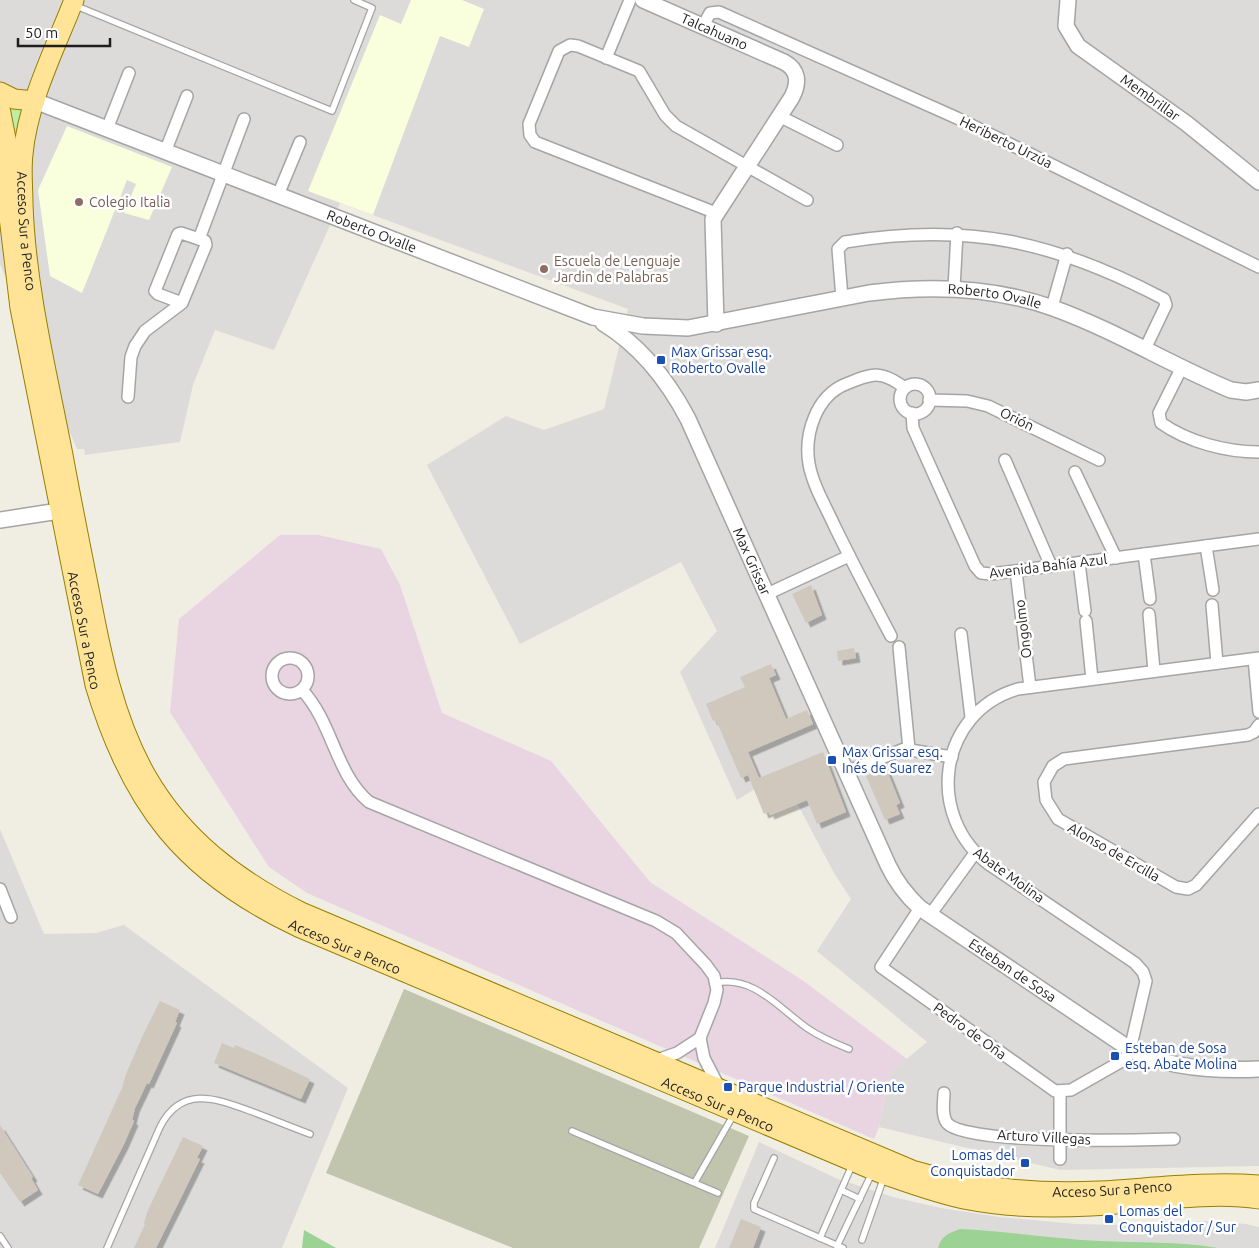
<svg xmlns="http://www.w3.org/2000/svg" width="1259" height="1248" viewBox="0 0 1259 1248" font-family="Ubuntu,sans-serif">
<style>
.residential{fill:#dcdbda}
.industrial{fill:#e9d4e2}
.education{fill:#f9ffdc}
.construction{fill:#c1c5ae}
.grass{fill:#bceea5}
.forest{fill:#9cd294}
.building{fill:#d0c8bc;filter:url(#shadow)}
.lines{fill:none;stroke-linecap:round;stroke-linejoin:round}
.service-casing{stroke:#a5a5a5;stroke-width:8}
.minor-casing{stroke:#a5a5a5;stroke-width:14}
.tertiary-casing{stroke:#a5a5a5;stroke-width:18}
.primary-casing{stroke:#977f00;stroke-width:21}
.service{stroke:#fff;stroke-width:5.5}
.minor{stroke:#fff;stroke-width:11}
.tertiary{stroke:#fff;stroke-width:15}
.primary{stroke:#ffe498;stroke-width:19}
.education-dot{fill:#8d6e63;stroke:#fff;stroke-width:2}
.transit-dot{fill:#1a4fb4;stroke:#fff;stroke-width:2}
.labels{text-anchor:middle;dominant-baseline:central;stroke-width:5;stroke-linejoin:round;paint-order:stroke}
.street-label{font-size:14px;fill:#1e1e1e;stroke:#fff}
.education-label{font-size:14px;fill:#785e54;stroke:#fff;text-anchor:start}
.transit-label{font-size:14px;fill:#164399;stroke:#fff;text-anchor:start}
</style>
<defs>
<filter id="shadow"><feDropShadow dx="4.5" dy="4.5" stdDeviation="0" flood-color="#0004"/></filter>
</defs>
<rect width="100%" height="100%" fill="#f0ede3"/>
<g class="residential">
<polygon points="0,0 1259,0 1259,1166 1060,1170 879,1127 890,1073 927,1042 817,951 851,899 834,873 781,773 737,800 680,672 717,631 681,562 520,644 427,465 506,416 544,430 604,409 628,309 340,203 274,350 215,330 193,385 180,442 85,455 84,449 77,449 0,264"/>
<polygon points="0,829 44,934 96,933 124,925 348,1088 282,1248 0,1248"/>
<polygon points="759,1142 838,1179 893,1197 941,1208 999,1217 1076,1224 1120,1225 1207,1221 1246,1224 1259,1227 1259,1248 715,1248"/>
</g>
<polygon class="industrial" points="280,535 318,535 381,549 400,585 442,713 551,761 650,882 805,982 907,1059 890,1073 879,1127 874,1139 307,893 269,867 170,712 179,619"/>
<g class="education">
<polygon points="411,0 462,0 484,9 469,47 440,36 373,215 308,191 380,15 401,24"/>
<polygon points="67,126 172,167 149,220 124,213 136,184 127,180 82,293 50,276 38,190"/>
</g>
<polygon class="construction" points="404,989 749,1136 699,1248 513,1248 326,1173"/>
<polygon class="grass" points="26,105 13,136 8,106"/>
<g class="forest">
<path d="M960 1229C1007 1231 1052 1239 1099 1241 1138 1243 1179 1241 1218 1248H938C941 1236 949 1233 960 1229Z"/>
<polygon points="304,1230 336,1248 302,1248"/>
</g>
<g class="building">
<polygon points="811,585 822,615 806,623 792,594"/>
<polygon points="854,648 856,658 838,661 837,651"/>
<polygon points="771,664 776,675 769,678 786,719 807,710 813,724 748,752 759,778 823,752 846,812 817,824 807,800 770,815 769,812 764,814 748,775 741,778 716,720 713,721 706,704 745,687 740,677"/>
<polygon points="886,768 900,803 896,805 900,814 885,820 866,776"/>
<polygon points="160,1001 180,1010 175,1022 177,1023 149,1084 147,1083 135,1108 132,1120 134,1121 124,1144 98,1194 78,1185 122,1088 126,1074 143,1035"/>
<polygon points="222,1043 234,1048 235,1045 259,1055 310,1079 301,1099 214,1063"/>
<polygon points="0,1125 33,1177 31,1178 38,1190 20,1202 0,1173"/>
<polygon points="183,1137 203,1146 197,1158 200,1159 156,1248 134,1248 145,1224 144,1223 148,1210"/>
<polygon points="741,1219 761,1227 753,1248 729,1248"/>
</g>
<g class="lines">
<defs>
<g id="service">
<polyline points="74,5 332,111 372,8 354,0"/>
<path d="M716 983C753 975 779 1008 807 1028 820 1037 834 1043 849 1049"/>
<polyline points="572,1131 718,1193"/>
<polyline points="774,1158 754,1203 754,1209 843,1248"/>
<polyline points="695,1182 734,1114"/>
<polyline points="841,1190 860,1199"/>
<polyline points="0,1236 8,1248"/>
<polyline points="820,1238 853,1163"/>
<polyline points="862,1240 884,1177"/>
<polyline points="837,1246 872,1173"/>
<path d="M107 1248 160 1127C182 1084 217 1099 253 1112 272 1119 291 1127 310 1134"/>
</g>
<g id="minor">
<polyline points="703,26 710,13 719,12 957,118 1259,267"/>
<polyline points="606,58 630,0"/>
<polyline points="779,116 837,145"/>
<polyline points="107,129 129,73"/>
<polyline points="165,152 187,96"/>
<polyline points="278,195 300,142"/>
<polyline points="716,213 535,142 530,135 529,124 559,51 570,45 578,46 639,71 665,115 676,126 807,200"/>
<polyline points="199,239 244,119"/>
<polyline points="954,288 957,233"/>
<path d="M842 298 838 249 845 242C968 222 1054 241 1164 299L1166 305 1145 349"/>
<polyline points="1052,307 1067,254"/>
<path d="M1182 367 1159 413 1161 423C1188 442 1226 452 1259 452"/>
<circle cx="915" cy="399" r="15"/>
<polyline points="128,397 131,357 135,346 145,331 182,303 206,245 205,241 181,233 178,234 155,291 158,294 182,303"/>
<polyline points="929,400 967,401 988,406 1099,460"/>
<polyline points="912,413 913,428 975,566 981,573 991,574 1259,539"/>
<polyline points="1005,460 1051,566"/>
<polyline points="1075,472 1116,558"/>
<polyline points="1206,546 1213,590"/>
<polyline points="1144,554 1150,599"/>
<polyline points="1079,563 1085,611"/>
<polyline points="1016,571 1030,687"/>
<polyline points="767,594 849,556"/>
<polyline points="1212,605 1217,663"/>
<polyline points="1149,614 1154,671"/>
<polyline points="1086,621 1092,679"/>
<polyline points="961,634 971,717"/>
<path d="M891 636C872 600 853 564 835 527 826 507 813 486 809 464 804 434 816 396 846 384 873 373 881 370 905 388"/>
<polyline points="899,647 909,749"/>
<circle cx="290" cy="676" r="18"/>
<polyline points="1254,659 1259,712"/>
<path d="M302 690C333 723 335 773 369 802L656 921 676 933 706 965 714 976 717 990 714 1003 700 1038 677 1053 654 1061"/>
<polyline points="1259,725 1254,732 1248,735 1064,759 1053,766 1044,782 1046,800 1058,819 1176,887 1188,889 1196,885 1259,814"/>
<polyline points="846,772 904,749 952,757"/>
<polyline points="0,889 11,917"/>
<path d="M920 908 881 967 1055 1091 1071 1090 1122 1061 1129 1054 1146 981 1143 972 1135 963 990 865C924 817 938 712 1018 689L1259 658"/>
<polyline points="930,915 975,853"/>
<polyline points="700,1038 704,1058 719,1087"/>
<path d="M944 1093C944 1101 941 1115 947 1123 965 1145 1139 1140 1174 1139"/>
<polyline points="1060,1159 1060,1092"/>
</g>
<g id="tertiary">
<path id="s1" d="M643 0 784 62C799 70 799 83 792 97L713 219 716 324"/>
<path id="s2" d="M1068 0 1066 26 1078 46 1186 123 1259 182"/>
<path id="s3" d="M35 101 593 317 643 326 688 328 869 293C931 285 994 287 1053 308 1114 330 1171 365 1231 390L1246 392 1259 390"/>
<path id="s4" d="M603 323C641 346 668 381 688 419L888 865C896 882 906 895 920 908L1131 1050C1170 1069 1217 1071 1259 1069"/>
<polyline points="0,520 59,511"/>
</g>
<g id="primary">
<path id="s5" d="M74 0C55 49 28 101 23 154 21 171 23 188 23 204 26 289 47 372 63 455 71 499 80 544 89 589 101 653 114 720 147 777 183 839 237 880 301 912L912 1170C974 1189 1035 1194 1100 1191 1152 1188 1206 1181 1259 1185"/>
<polyline points="0,92 14,99 35,101"/>
<path id="s6" d="M0 108 7 144 9 217 20 308 95 685C131 805 184 873 298 927L885 1175C913 1184 941 1195 969 1200 1009 1208 1051 1208 1091 1206 1143 1203 1209 1191 1259 1199"/>
</g>
</defs>
<use href="#service" class="service-casing"/>
<use href="#minor" class="minor-casing"/>
<use href="#tertiary" class="tertiary-casing"/>
<use href="#primary" class="primary-casing"/>
<use href="#service" class="service"/>
<use href="#minor" class="minor"/>
<use href="#tertiary" class="tertiary"/>
<use href="#primary" class="primary"/>
</g>
<g class="education-dot">
<circle cx="79" cy="202" r="5"/>
<circle cx="544" cy="269" r="5"/>
</g>
<g class="transit-dot">
<rect x="656" y="355" width="10" height="10" rx="2.5"/>
<rect x="827" y="755" width="10" height="10" rx="2.5"/>
<rect x="1110" y="1051" width="10" height="10" rx="2.5"/>
<rect x="723" y="1082" width="10" height="10" rx="2.5"/>
<rect x="1020" y="1158" width="10" height="10" rx="2.5"/>
<rect x="1104" y="1214" width="10" height="10" rx="2.5"/>
</g>
<g class="labels">
<g class="street-label">
<text stroke="none"><textPath href="#s1" startOffset="78">Talcahuano</textPath></text>
<text stroke="none"><textPath href="#s2" startOffset="138">Membrillar</textPath></text>
<text transform="translate(1006 142) rotate(26)">Heriberto Urzúa</text>
<text stroke="none"><textPath href="#s5" startOffset="240">Acceso Sur a Penco</textPath></text>
<text stroke="none"><textPath href="#s3" startOffset="361">Roberto Ovalle</textPath></text>
<text stroke="none"><textPath href="#s3" startOffset="1005">Roberto Ovalle</textPath></text>
<text transform="translate(1017 419) rotate(26)">Orión</text>
<text stroke="none"><textPath href="#s4" startOffset="286">Max Grissar</textPath></text>
<text transform="translate(1048 566) rotate(-7)">Avenida Bahía Azul</text>
<text transform="translate(1023 629) rotate(-97)">Ongolmo</text>
<text stroke="none"><textPath href="#s6" startOffset="530">Acceso Sur a Penco</textPath></text>
<text transform="translate(1114 852) rotate(30)">Alonso de Ercilla</text>
<text transform="translate(1009 875) rotate(36)">Abate Molina</text>
<text stroke="none"><textPath href="#s6" startOffset="964">Acceso Sur a Penco</textPath></text>
<text stroke="none"><textPath href="#s4" startOffset="784">Esteban de Sosa</textPath></text>
<text transform="translate(970 1031) rotate(36)">Pedro de Oña</text>
<text stroke="none"><textPath href="#s6" startOffset="1369">Acceso Sur a Penco</textPath></text>
<text transform="translate(1044 1137) rotate(3)">Arturo Villegas</text>
<text stroke="none"><textPath href="#s5" startOffset="1875">Acceso Sur a Penco</textPath></text>
</g>
<g class="education-label">
<text x="89" y="202">Colegio Italia</text>
<text x="554" y="261">Escuela de Lenguaje<tspan x="554" dy="16">Jardin de Palabras</tspan></text>
</g>
<g class="transit-label">
<text x="671" y="352">Max Grissar esq.<tspan x="671" dy="16">Roberto Ovalle</tspan></text>
<text x="842" y="752">Max Grissar esq.<tspan x="842" dy="16">Inés de Suarez</tspan></text>
<text x="1125" y="1048">Esteban de Sosa<tspan x="1125" dy="16">esq. Abate Molina</tspan></text>
<text x="738" y="1087">Parque Industrial / Oriente</text>
<text x="1015" y="1155" text-anchor="end">Lomas del<tspan x="1015" dy="16">Conquistador</tspan></text>
<text x="1119" y="1211">Lomas del<tspan x="1119" dy="16">Conquistador / Sur</tspan></text>
</g>
</g>
<path d="M18 38v8h92v-8" fill="none" stroke="#1e1e1e" stroke-width="2.5"/>
<text x="25" y="38" font-size="15" fill="#1e1e1e" stroke="#ffffff" stroke-width="4" paint-order="stroke">50 m</text>
</svg>
